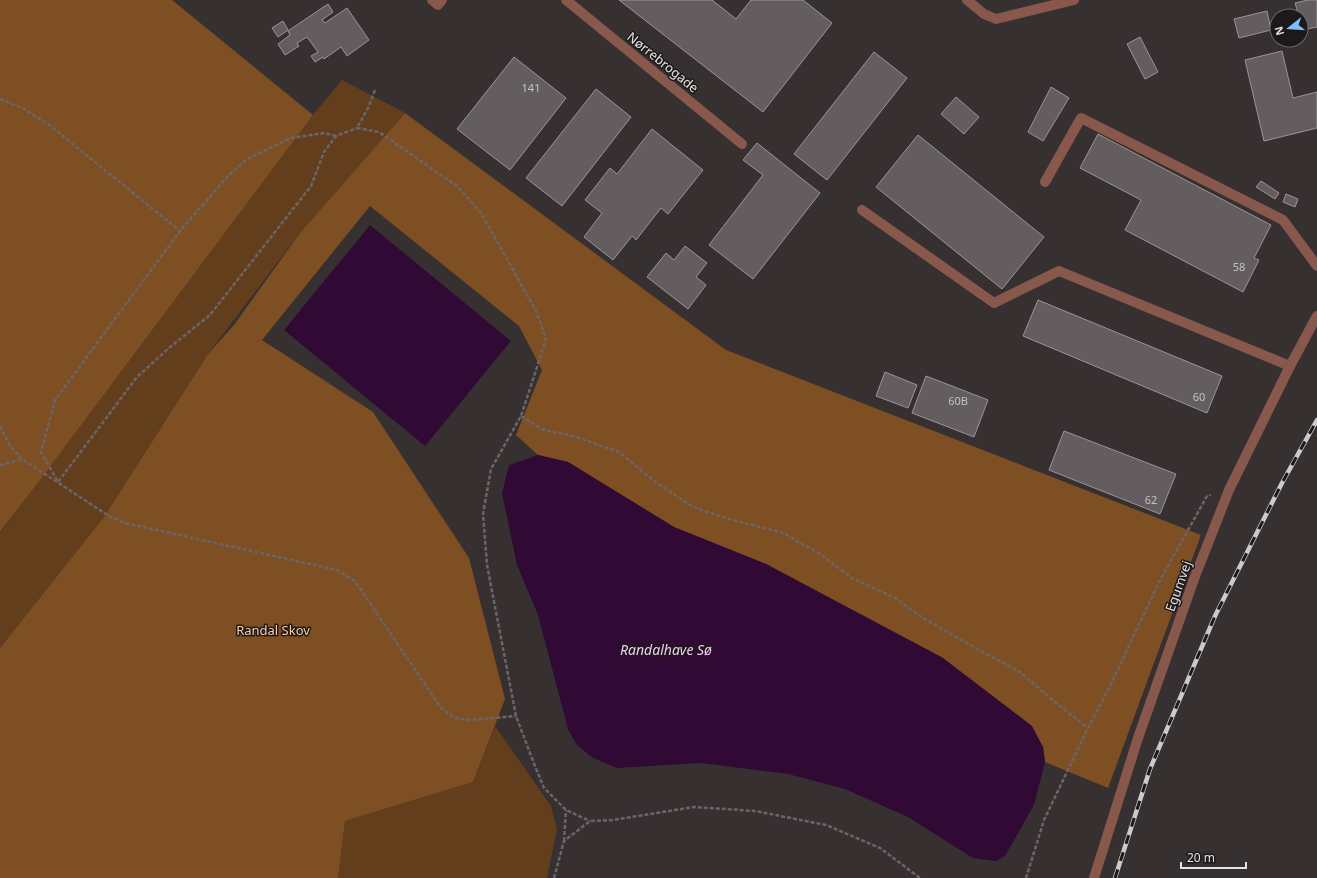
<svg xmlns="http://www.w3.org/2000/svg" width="1317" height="878" viewBox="0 0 1317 878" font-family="'Noto Sans',sans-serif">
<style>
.green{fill:#623e1d}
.forest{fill:#7e4f23}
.water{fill:#300a34}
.building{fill:#635d60;stroke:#9c9598}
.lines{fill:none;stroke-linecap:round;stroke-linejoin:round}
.path{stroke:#6c6566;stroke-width:2.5;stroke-dasharray:4 2;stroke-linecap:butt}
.lane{stroke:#87584b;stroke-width:10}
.street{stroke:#87584b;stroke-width:10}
.rail-casing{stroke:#cec9ca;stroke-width:4.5}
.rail{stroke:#1c1919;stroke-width:3;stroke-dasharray:9;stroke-linecap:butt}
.labels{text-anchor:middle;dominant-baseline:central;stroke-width:3;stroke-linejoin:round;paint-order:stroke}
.number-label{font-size:11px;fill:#c5c0c2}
.street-label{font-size:13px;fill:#e6e1e2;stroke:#1c1919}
.park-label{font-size:13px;fill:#facea9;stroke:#1c1919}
.water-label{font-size:14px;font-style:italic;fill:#f8c5fc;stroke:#1c1919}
</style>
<rect width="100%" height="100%" fill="#373031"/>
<g class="green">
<polygon points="342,80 405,113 300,233 208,354 104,517 0,648 0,533 41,479 313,115"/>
<polygon points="495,726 551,806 557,829 547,878 338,878 345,821 473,782"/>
</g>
<g class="forest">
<polygon points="0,0 172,0 313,115 41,479 0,532"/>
<polygon points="405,113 726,350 1201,535 1108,788 1045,762 1043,747 943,658 766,564 674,527 568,462 538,455 516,435 542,370 519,326 370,206 262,340 373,412 469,558 505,699 473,782 345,821 338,878 0,878 0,648 104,517 208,354 234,325 300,233"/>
</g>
<g class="water">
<polygon points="370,225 511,341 425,446 284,330"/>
<polygon points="538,455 568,462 674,527 766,564 943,658 1032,726 1043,747 1045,762 1034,805 1005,856 996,861 973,858 908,817 845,789 788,774 702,763 617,768 593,758 577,745 568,729 538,615 517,565 502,493 509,465"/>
</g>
<g class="building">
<polygon points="619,0 712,0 736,19 751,0 803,0 832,23 763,112"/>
<polygon points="1308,0 1317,0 1317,27 1302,30 1301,16 1299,16 1295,3"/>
<polygon points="328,4 333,12 322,20 325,23 347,8 369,40 347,56 341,47 324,59 323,57 315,62 311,56 318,52 307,37 297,43 299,46 285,55 278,44 290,35 288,31"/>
<polygon points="1267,11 1271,30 1239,38 1234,19"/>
<polygon points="283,21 288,30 278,37 272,28"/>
<polygon points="1140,37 1158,72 1145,79 1127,44"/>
<polygon points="1282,51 1293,98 1317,92 1317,128 1264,141 1245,60"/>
<polygon points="874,52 907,78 827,180 794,154"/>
<polygon points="514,57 566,98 510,170 457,129"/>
<polygon points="1051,87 1069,98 1043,141 1028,132"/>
<polygon points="596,89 631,117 562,206 526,178"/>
<polygon points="956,97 979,117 964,134 941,114"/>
<polygon points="652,129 703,170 668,214 661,208 636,240 632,236 613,260 584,237 602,213 585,200 610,168 617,174"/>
<polygon points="1098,134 1271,225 1254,258 1259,260 1243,292 1125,230 1141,200 1080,168"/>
<polygon points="918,135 1044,237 1002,289 876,187"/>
<polygon points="757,143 820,193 753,279 709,245 763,175 743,160"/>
<polygon points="1261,181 1279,193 1275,199 1256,187"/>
<polygon points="1286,194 1298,199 1295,207 1283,202"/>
<polygon points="685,246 707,263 696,277 706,285 688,309 647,277 666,253 674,260"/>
<polygon points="1038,300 1222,376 1207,413 1023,336"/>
<polygon points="885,372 917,385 908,408 876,396"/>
<polygon points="926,376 988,400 974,437 912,413"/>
<polygon points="1064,431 1176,474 1160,514 1049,470"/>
</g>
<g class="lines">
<g class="path">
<polyline points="375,90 368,108 357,128 379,132 457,186 481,213 535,309 546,338 537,367 521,416 491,469 483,514 487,565 516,716 533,761 544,788 566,810 590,821"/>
<polyline points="0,99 22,108 48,124 180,231"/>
<polyline points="336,136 324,133 291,138 247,159 227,177 180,231 55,400 41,452 58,482 137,377 169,348 210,315 311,186 324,152 336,136 357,128"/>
<polyline points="521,416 542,429 576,437 619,452 654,481 693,507 732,520 781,532 820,554 852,578 895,598 923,618 968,644 1020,672 1056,703 1088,728"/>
<polyline points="0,426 10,446 22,459 109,516 125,523 337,570 355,581 441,708 455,718 471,720 516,716"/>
<polyline points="0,465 22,459"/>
<polyline points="564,841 566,810"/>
<polyline points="554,878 564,841 590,821 613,820 694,807 755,811 826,825 880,848 920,878"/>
<polyline points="1026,878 1044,820 1088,728 1111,684 1158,584 1207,496 1211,495"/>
</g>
<g class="lane">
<polyline points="967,0 984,14 996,19 1074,0"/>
<polyline points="1045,182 1081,118 1283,220 1317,266"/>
<polyline points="862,210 994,303 1059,271 1290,366"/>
</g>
<g class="street">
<polyline points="432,0 438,5 442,0"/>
<polyline points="566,0 742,144"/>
<polyline points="1094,878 1138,738 1194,579 1229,490 1290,366 1317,316"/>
</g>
<defs>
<polyline id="rail" points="1115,878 1150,769 1215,616 1282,483 1317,420"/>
</defs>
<use href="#rail" class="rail-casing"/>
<use href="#rail" class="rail"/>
</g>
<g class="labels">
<g class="number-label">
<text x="531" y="87">141</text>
<text x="1239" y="266">58</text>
<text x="1199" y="396">60</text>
<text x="958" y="400">60B</text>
<text x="1151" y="499">62</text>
</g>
<g class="street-label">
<text transform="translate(663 62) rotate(39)">Nørrebrogade</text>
<text transform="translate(1178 586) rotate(-70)">Egumvej</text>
</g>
<g class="park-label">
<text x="273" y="630">Randal Skov</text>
</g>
<g class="water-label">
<text x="666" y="649">Randalhave Sø</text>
</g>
</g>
<g transform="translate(1289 28) rotate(253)"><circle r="19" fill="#1c1919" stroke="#6d6969"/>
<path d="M0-3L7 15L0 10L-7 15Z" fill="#82bcfa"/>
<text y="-6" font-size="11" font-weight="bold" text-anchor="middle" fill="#e6e1e2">N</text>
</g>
<path d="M1181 862v6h65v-6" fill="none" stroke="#e6e1e2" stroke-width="2"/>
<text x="1187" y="862" font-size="12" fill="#e6e1e2" stroke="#1c1919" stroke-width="3" paint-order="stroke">20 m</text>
</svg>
